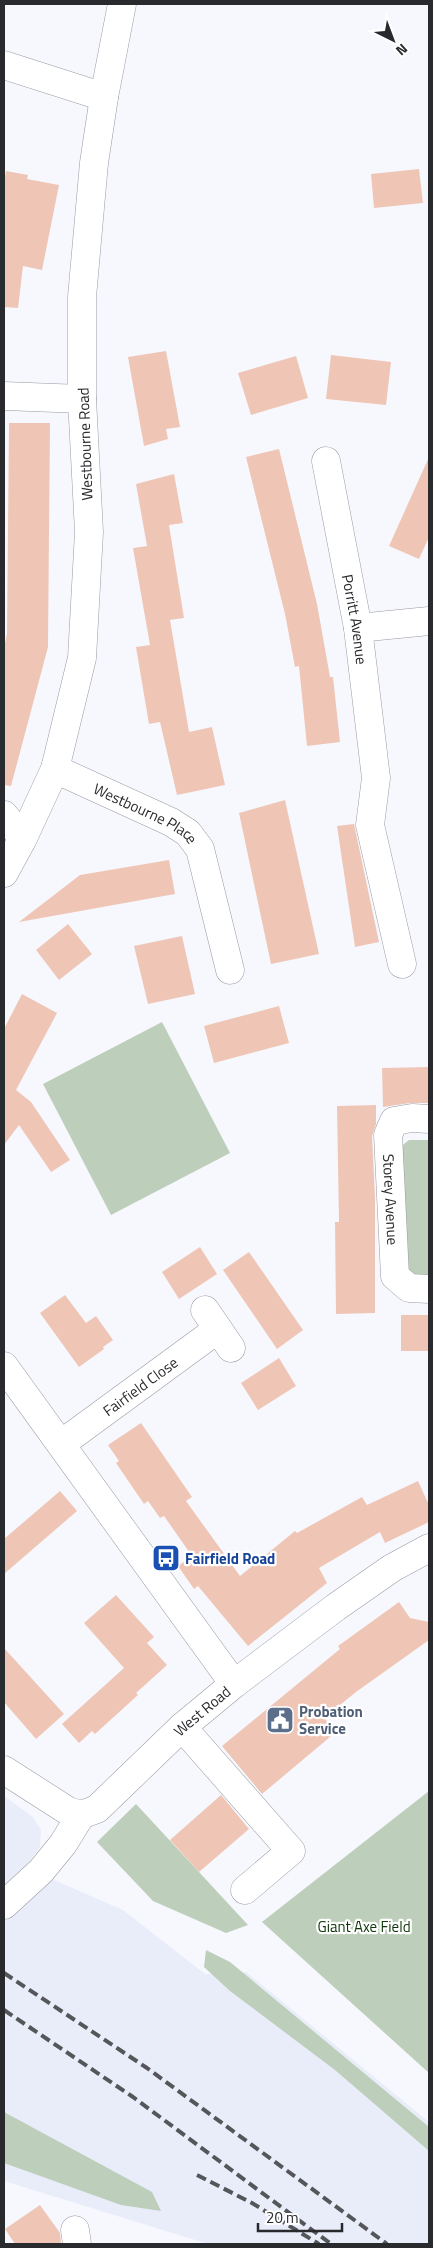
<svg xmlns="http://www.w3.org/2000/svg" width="433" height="2248" viewBox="0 0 433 2248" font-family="'Titillium Web',sans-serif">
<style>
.built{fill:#e9edfa}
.green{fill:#bdceba}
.building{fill:#efc6b6}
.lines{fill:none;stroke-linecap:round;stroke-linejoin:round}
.minor-casing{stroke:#989ba3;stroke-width:29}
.minor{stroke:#fff;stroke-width:28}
.rail{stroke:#55565a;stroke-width:4;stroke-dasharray:10 5;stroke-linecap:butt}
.labels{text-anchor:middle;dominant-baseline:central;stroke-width:4.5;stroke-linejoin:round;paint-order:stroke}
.street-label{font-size:15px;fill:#292a2d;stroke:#fff}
.transit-label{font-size:15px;font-weight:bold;fill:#164399;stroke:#fff;text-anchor:start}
.service-label{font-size:15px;font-weight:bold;fill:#4e5e75;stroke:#fff;text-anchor:start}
.park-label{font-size:15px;fill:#0f360a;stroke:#fff}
</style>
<rect width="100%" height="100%" fill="#f7f8fe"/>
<polygon class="built" points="4,1796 33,1817 41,1830 40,1847 28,1863 54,1880 123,1910 205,1974 246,1972 429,2122 429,2244 208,2244 4,2181"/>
<g class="green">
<polygon points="162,1022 230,1153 111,1215 43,1084"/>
<polygon points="409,1140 429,1140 429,1278 417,1278 404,1268 399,1148"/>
<polygon points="429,1791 429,2073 262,1922"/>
<polygon points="136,1804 248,1925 226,1933 153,1901 97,1842"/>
<polygon points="206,1950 230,1962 429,2127 429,2151 335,2070 230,1991 204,1967"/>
<polygon points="4,2112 152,2192 161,2211 121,2205 4,2163"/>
</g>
<g class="building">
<polygon points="419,169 423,203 374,208 371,174"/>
<polygon points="6,171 28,175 27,179 59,185 42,270 23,266 18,308 4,307 4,183"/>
<polygon points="166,351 180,427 166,429 168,439 144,446 128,357"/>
<polygon points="331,355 391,362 386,405 326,399"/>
<polygon points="296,356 308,398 251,415 238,373"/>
<polygon points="9,423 50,423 48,647 11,786 4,785 4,648 7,634"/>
<polygon points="279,449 317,604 330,677 333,677 340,742 307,746 299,666 295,667 285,614 246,457"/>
<polygon points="429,457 429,537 419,559 389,546"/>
<polygon points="174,474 183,523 169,525 184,618 170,620 189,732 212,727 225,785 177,795 160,722 149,724 136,647 150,645 133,548 147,546 136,484"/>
<polygon points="285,800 319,954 271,964 239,813"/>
<polygon points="354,824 379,942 355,947 337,826"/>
<polygon points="169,860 175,894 19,922 80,875"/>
<polygon points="68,924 92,954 59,980 36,950"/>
<polygon points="182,936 195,994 148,1004 134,946"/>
<polygon points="22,994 57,1013 16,1090 31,1102 70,1160 51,1172 19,1125 4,1145 4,1029"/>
<polygon points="279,1006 289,1043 214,1063 204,1026"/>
<polygon points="429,1067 429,1103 410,1103 383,1107 382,1068"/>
<polygon points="376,1105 376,1124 372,1136 375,1197 375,1313 336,1314 335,1222 339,1222 337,1106"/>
<polygon points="200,1247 217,1274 179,1299 162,1272"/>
<polygon points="249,1252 303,1330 277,1349 223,1270"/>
<polygon points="65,1295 86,1323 96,1316 113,1340 103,1347 104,1349 79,1367 40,1313"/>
<rect x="401" y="1315" width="28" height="36"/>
<polygon points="279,1358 296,1386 258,1410 241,1383"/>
<polygon points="141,1423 192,1497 186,1501 240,1576 295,1531 297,1533 362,1497 367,1505 418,1481 429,1505 429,1522 385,1543 380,1532 319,1568 327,1583 248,1646 198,1586 194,1589 178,1566 192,1556 164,1516 160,1518 148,1501 144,1504 116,1463 119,1461 108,1445"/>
<polygon points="60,1491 77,1511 4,1574 4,1539"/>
<polygon points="116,1595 154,1637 147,1643 167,1665 136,1693 138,1695 95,1734 92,1731 79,1743 62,1724 124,1668 84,1623"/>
<polygon points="399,1602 410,1618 429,1622 429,1640 356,1692 324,1718 336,1732 262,1794 222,1746 340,1649 338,1646"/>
<polygon points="4,1648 64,1714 36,1739 4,1702"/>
<polygon points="221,1795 249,1829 199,1872 170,1840"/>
<polygon points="40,2205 60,2233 61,2244 15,2244 5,2229"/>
</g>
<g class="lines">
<defs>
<g id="minor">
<polyline points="4,65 104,97"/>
<polyline points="4,396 82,399"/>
<path id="s1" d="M326 461 358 628 376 778 370 825 402 964"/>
<polyline points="358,628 429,621"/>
<path id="s2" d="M55 769 171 822 188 833 200 849 230 970"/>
<polyline points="4,815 23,838"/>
<polyline points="4,873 23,838 55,769 82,658 89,532 82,399 82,297 94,163 104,97 122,4"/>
<path id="s3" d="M429 1119 412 1118 394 1121 388 1135 395 1276 409 1288 429 1289"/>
<polyline points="205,1310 231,1348"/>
<polyline points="4,1366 234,1684"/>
<path id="s4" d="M61 1444 218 1329"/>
<polyline points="182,1727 291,1851 245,1890"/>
<polyline points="4,1770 68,1811 81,1815"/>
<path id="s5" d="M4 1905 41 1871 63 1844 81 1815 97 1809 182 1727 234 1684 336 1607 392 1568 429 1548"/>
<polyline points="75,2230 77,2244"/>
</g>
</defs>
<use href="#minor" class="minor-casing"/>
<use href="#minor" class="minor"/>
<g class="rail">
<polyline points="4,1973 147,2068 387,2244"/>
<polyline points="4,2010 133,2097 331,2244"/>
<polyline points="197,2175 252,2203 319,2244"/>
</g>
</g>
<defs>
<symbol id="bus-square" viewBox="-11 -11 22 22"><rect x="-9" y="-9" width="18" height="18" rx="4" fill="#1a4fb4" stroke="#fff"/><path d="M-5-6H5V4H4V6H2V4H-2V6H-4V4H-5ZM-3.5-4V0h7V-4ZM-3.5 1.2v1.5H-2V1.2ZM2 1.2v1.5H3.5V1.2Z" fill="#fff"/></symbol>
<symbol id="civic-square" viewBox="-11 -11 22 22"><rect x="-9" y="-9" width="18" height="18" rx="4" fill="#5c6f8a" stroke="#fff"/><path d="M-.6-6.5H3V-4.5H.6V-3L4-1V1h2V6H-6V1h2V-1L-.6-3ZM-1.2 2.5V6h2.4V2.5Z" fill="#fff"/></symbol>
</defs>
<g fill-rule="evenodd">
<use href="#bus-square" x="150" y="1542" width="32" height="32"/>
<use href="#civic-square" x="264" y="1704" width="32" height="32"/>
</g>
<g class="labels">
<g class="street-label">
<text transform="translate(85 444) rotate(-92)">Westbourne Road</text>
<text stroke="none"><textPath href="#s1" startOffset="161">Porritt Avenue</textPath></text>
<text stroke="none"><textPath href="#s2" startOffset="101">Westbourne Place</textPath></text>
<text stroke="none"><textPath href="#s3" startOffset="115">Storey Avenue</textPath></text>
<text stroke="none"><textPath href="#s4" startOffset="98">Fairfield Close</textPath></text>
<text stroke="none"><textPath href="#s5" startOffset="280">West Road</textPath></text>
</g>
<g class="transit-label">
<text x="185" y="1558">Fairfield Road</text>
</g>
<g class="service-label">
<text x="299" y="1711">Probation<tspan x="299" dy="17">Service</tspan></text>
</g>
<g class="park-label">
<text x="364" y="1926">Giant Axe Field</text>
</g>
</g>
<rect width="433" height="2248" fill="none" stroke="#292a2d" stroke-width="10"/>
<g transform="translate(393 40) rotate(138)" stroke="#ffffff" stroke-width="4" paint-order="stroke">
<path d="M0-4L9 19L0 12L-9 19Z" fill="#292a2d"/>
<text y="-8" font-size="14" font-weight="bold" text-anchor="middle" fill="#292a2d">N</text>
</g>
<path d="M258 2223v8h84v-8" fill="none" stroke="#292a2d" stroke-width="2.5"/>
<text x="266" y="2223" font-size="15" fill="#292a2d" stroke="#ffffff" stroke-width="4" paint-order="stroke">20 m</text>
</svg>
